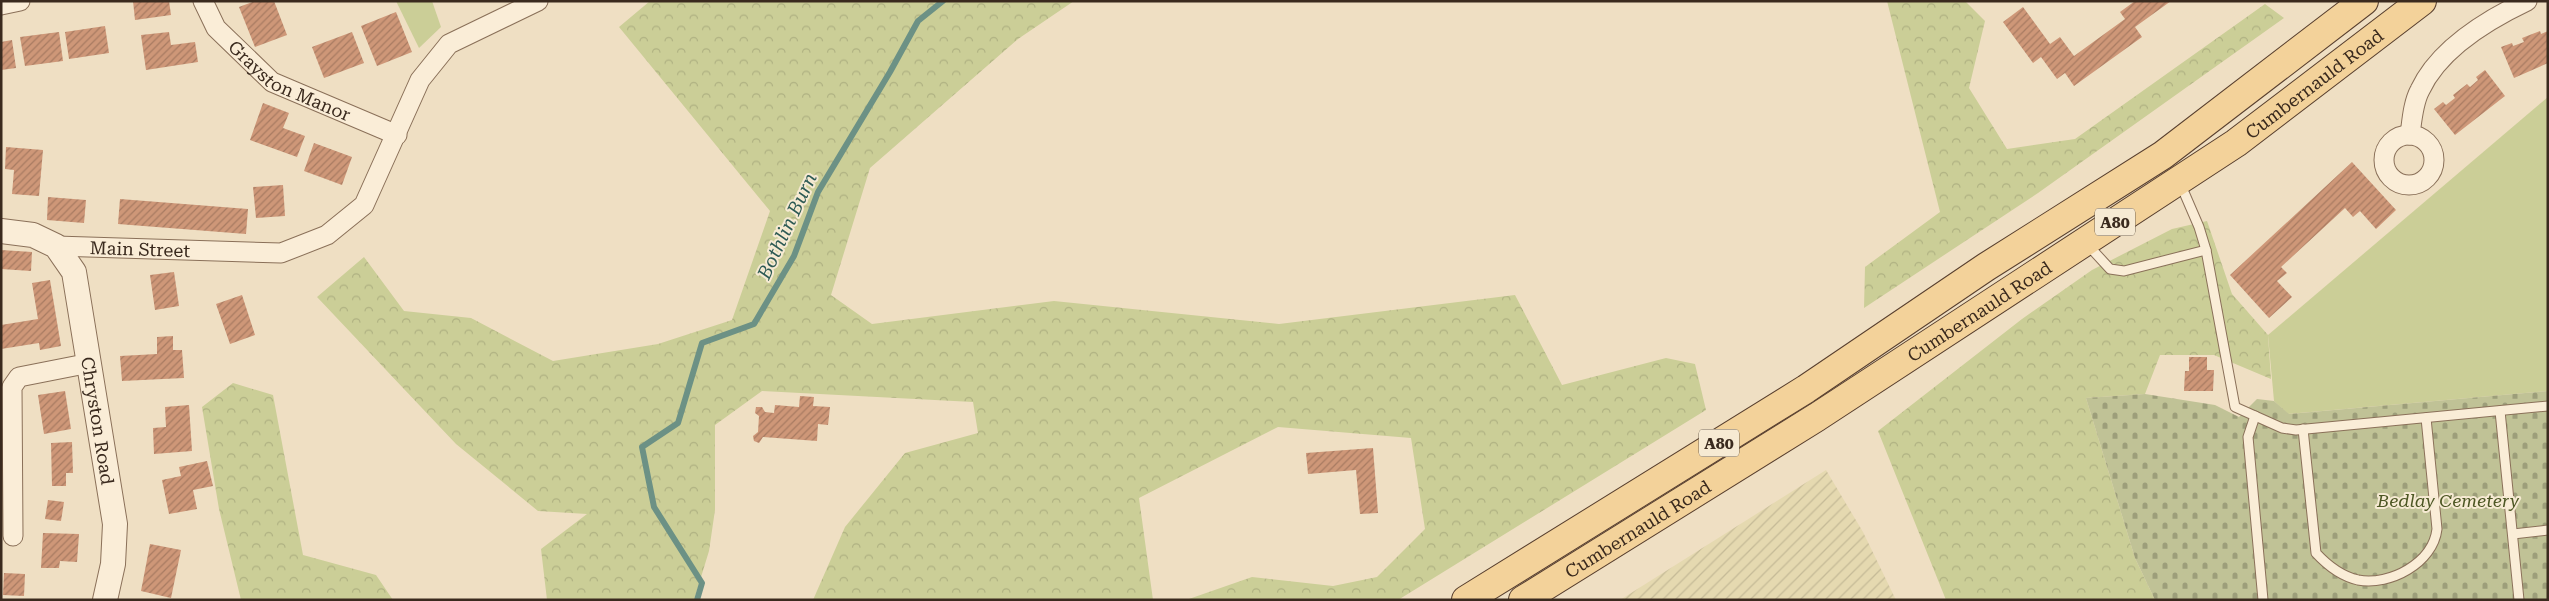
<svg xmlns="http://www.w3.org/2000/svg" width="2549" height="601" viewBox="0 0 2549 601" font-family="'Roboto Serif',serif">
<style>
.farmland{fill:url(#farmland-furrows)}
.green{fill:#cbce97}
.forest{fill:url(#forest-crowns)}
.cemetery{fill:url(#cemetery-stones)}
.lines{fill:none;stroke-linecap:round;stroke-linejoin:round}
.stream{stroke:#6c9185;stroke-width:6}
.building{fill:url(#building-hatch)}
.service-casing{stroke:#8a7059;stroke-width:11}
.minor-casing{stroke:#8a7059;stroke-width:21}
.tertiary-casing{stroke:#8a7059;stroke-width:26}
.primary-casing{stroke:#583f2e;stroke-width:30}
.service{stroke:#faedd7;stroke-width:9}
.minor{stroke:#faedd7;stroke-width:19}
.tertiary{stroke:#faedd7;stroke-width:24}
.primary{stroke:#f3d29a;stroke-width:28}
.labels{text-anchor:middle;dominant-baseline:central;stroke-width:4;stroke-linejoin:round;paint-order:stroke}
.shield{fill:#f6ead3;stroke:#726454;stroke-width:1}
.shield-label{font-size:16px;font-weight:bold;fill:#3a2a1e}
.street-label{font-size:18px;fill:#3a2a1e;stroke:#f6ead3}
.park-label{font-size:18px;font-style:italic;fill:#4d5724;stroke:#f6ead3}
.water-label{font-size:19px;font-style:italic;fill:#2d5a54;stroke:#f6ead3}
</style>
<defs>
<pattern id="farmland-furrows" width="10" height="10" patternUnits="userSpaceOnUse" patternTransform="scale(1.25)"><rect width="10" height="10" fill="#e5d9b0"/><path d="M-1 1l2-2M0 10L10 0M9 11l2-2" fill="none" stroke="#c5ba97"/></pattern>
<pattern id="forest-crowns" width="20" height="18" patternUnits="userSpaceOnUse" patternTransform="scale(1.25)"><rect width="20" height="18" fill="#cbce97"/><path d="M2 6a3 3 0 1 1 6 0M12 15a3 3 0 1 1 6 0" fill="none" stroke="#afb182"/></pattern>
<pattern id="cemetery-stones" width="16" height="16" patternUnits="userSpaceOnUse" patternTransform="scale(1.25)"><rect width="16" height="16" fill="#c0c296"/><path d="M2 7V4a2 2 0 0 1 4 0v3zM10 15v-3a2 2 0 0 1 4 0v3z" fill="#9d9e7a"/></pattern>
<pattern id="building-hatch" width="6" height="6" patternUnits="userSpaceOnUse" patternTransform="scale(1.25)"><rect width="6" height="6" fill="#ce9778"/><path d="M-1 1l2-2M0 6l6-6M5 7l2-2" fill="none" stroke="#a87b62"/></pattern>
</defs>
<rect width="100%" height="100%" fill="#efdfc3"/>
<polygon class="farmland" points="1826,470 1863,532 1896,600 1620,600"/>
<g class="green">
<polygon points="396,1 432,1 441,27 419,48"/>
<polygon points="2548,97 2548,391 2288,414 2274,401 2268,335"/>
</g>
<g class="forest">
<polygon points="650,1 1074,1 1018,39 870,168 831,295 872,324 1054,301 1279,324 1515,295 1562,385 1666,358 1695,364 1706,410 1398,600 1186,600 1252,577 1333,586 1377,577 1425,529 1411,438 1278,427 1139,498 1153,600 813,600 845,527 905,453 978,433 973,402 762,391 715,425 715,510 709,551 694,600 547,600 541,549 587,514 538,511 456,444 317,297 364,257 404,311 471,318 553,361 658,344 732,320 770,211 619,27"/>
<polygon points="1887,1 1965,1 1985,21 1969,88 2007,149 2075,139 2265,4 2284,18 2038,193 1864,308 1865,267 1940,212"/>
<polygon points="2207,221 2232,294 2268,335 2271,379 2214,355 2160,355 2145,394 2086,398 2135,558 2155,600 1946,600 1878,431 2022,319 2092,270 2172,229"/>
<polygon points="233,383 273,395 303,555 376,575 393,600 241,600 219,509 202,407"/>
</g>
<polygon class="cemetery" points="2548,391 2548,600 2155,600 2135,558 2086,398 2145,394 2215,405 2239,417 2257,399 2274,401 2289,414"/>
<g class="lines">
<polyline class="stream" points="697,600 702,583 654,507 642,447 678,423 702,343 754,324 794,256 818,192 890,72 918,21 943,1"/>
</g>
<g class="building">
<polygon points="133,1 169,1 171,15 135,20"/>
<polygon points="255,1 274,1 287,35 255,47 239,7"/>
<polygon points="2135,1 2171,1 2135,27 2142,37 2074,86 2065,73 2057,79 2041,57 2033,63 2003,22 2023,7 2050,44 2060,37 2074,56 2125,19 2120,12"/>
<polygon points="396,12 412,52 377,66 361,26"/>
<polygon points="105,26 109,53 69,59 65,32"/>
<polygon points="2540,31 2541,34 2548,31 2548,63 2514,78 2501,47 2512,43 2513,46 2524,42 2522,38"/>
<polygon points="59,32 63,61 25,66 20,37"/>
<polygon points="169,32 171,45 195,42 198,62 146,70 141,35"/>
<polygon points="352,32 364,63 324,78 312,47"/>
<polygon points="12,40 16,68 1,70 1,42"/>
<polygon points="2485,70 2505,96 2455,135 2434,109 2443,102 2446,105 2455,98 2453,95 2467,84 2470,87 2478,80 2476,77"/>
<polygon points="263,103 289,113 283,128 305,136 297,157 250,140"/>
<polygon points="314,143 352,157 342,185 304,171"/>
<polygon points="6,147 43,150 39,196 12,194 14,170 5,169"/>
<polygon points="2352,162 2396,210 2376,229 2360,211 2353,217 2345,208 2281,267 2287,273 2277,281 2292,297 2269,318 2230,275"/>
<polygon points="283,185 285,216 256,218 253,187"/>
<polygon points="48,197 86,200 84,223 47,220"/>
<polygon points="120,199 248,209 246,234 118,224"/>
<polygon points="1,250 32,252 31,271 1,269"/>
<polygon points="174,272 179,306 155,310 150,275"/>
<polygon points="50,280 61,346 40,350 39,343 1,349 1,325 38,319 32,283"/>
<polygon points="242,295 255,335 230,344 216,304"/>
<polygon points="173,336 173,350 182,350 184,378 122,381 120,356 157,354 157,337"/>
<polygon points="2189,357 2207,357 2207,370 2214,370 2213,391 2184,391 2185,371 2189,371"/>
<polygon points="65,391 71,429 44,434 38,395"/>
<polygon points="800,396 814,397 813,406 830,407 828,425 818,424 817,441 763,437 759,443 754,441 753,436 758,432 759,416 755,413 756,407 762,407 765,412 774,413 775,405 799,407"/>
<polygon points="189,405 192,451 154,454 153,428 166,427 165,407"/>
<polygon points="72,442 73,473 66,473 66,486 52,486 51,443"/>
<polygon points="1373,448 1378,513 1360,514 1356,470 1308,474 1306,453"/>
<polygon points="207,461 213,486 193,490 197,509 169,514 162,480 181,476 179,467"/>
<polygon points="48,500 64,502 61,521 45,519"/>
<polygon points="43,533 79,534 77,562 60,561 59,568 41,568"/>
<polygon points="150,544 181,550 171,598 141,591"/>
<polygon points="4,573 25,574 24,596 3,595"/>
</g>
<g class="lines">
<defs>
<g id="service">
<polyline points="2180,183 2199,227 2206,250 2235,407 2282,428 2296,430 2548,406"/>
<polyline points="2087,244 2110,269 2124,271 2206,250"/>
<polyline points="2500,411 2519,600"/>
<polyline points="2255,416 2248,437 2263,600"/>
<path d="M2303 429 2316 553C2327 565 2341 576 2358 580 2390 586 2433 563 2437 529L2426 418"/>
<polyline points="2513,534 2548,530"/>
</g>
<g id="minor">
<path id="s1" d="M203 1 216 28 272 82 397 135"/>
<polyline points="1,5 20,1"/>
<circle cx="2409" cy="160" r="25"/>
<path d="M2410 135C2412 120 2413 103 2420 90 2439 49 2487 20 2527 1"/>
<path id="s2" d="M56 246 281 253 327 235 364 205 420 80 449 44 538 1"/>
<polyline points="13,536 12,387 19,377 90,363"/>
</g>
<g id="tertiary">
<path id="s3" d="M1 231 33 235 56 246 74 272 115 524 113 564 105 600"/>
</g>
<g id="primary">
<polyline points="1466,600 1806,389 1986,267 2163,155 2364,1"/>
<path id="s4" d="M1523 600 1817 417 2236 143 2422 1"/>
</g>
</defs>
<use href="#service" class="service-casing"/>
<use href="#minor" class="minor-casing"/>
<use href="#tertiary" class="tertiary-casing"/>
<use href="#primary" class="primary-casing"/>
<use href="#service" class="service"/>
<use href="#minor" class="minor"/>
<use href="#tertiary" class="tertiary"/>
<use href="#primary" class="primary"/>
</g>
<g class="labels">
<g class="shield">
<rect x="2095" y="208.5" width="40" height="27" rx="4"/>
<rect x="1699" y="429.5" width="40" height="27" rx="4"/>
</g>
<g class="shield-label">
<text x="2115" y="222">A80</text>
<text x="1719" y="443">A80</text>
</g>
<g class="street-label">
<text stroke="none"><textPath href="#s1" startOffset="122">Grayston Manor</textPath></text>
<text stroke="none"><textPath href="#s4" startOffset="945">Cumbernauld Road</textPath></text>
<text stroke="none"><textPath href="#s2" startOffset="84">Main Street</textPath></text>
<text stroke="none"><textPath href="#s4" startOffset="540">Cumbernauld Road</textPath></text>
<text stroke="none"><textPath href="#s3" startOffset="240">Chryston Road</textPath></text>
<text stroke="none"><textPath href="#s4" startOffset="135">Cumbernauld Road</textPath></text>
</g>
<g class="park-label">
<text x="2448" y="500">Bedlay Cemetery</text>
</g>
<g class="water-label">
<text transform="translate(787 226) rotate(-65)">Bothlin Burn</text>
</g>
</g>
<rect width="2549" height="601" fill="none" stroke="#3a2a1e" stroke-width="5"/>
</svg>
